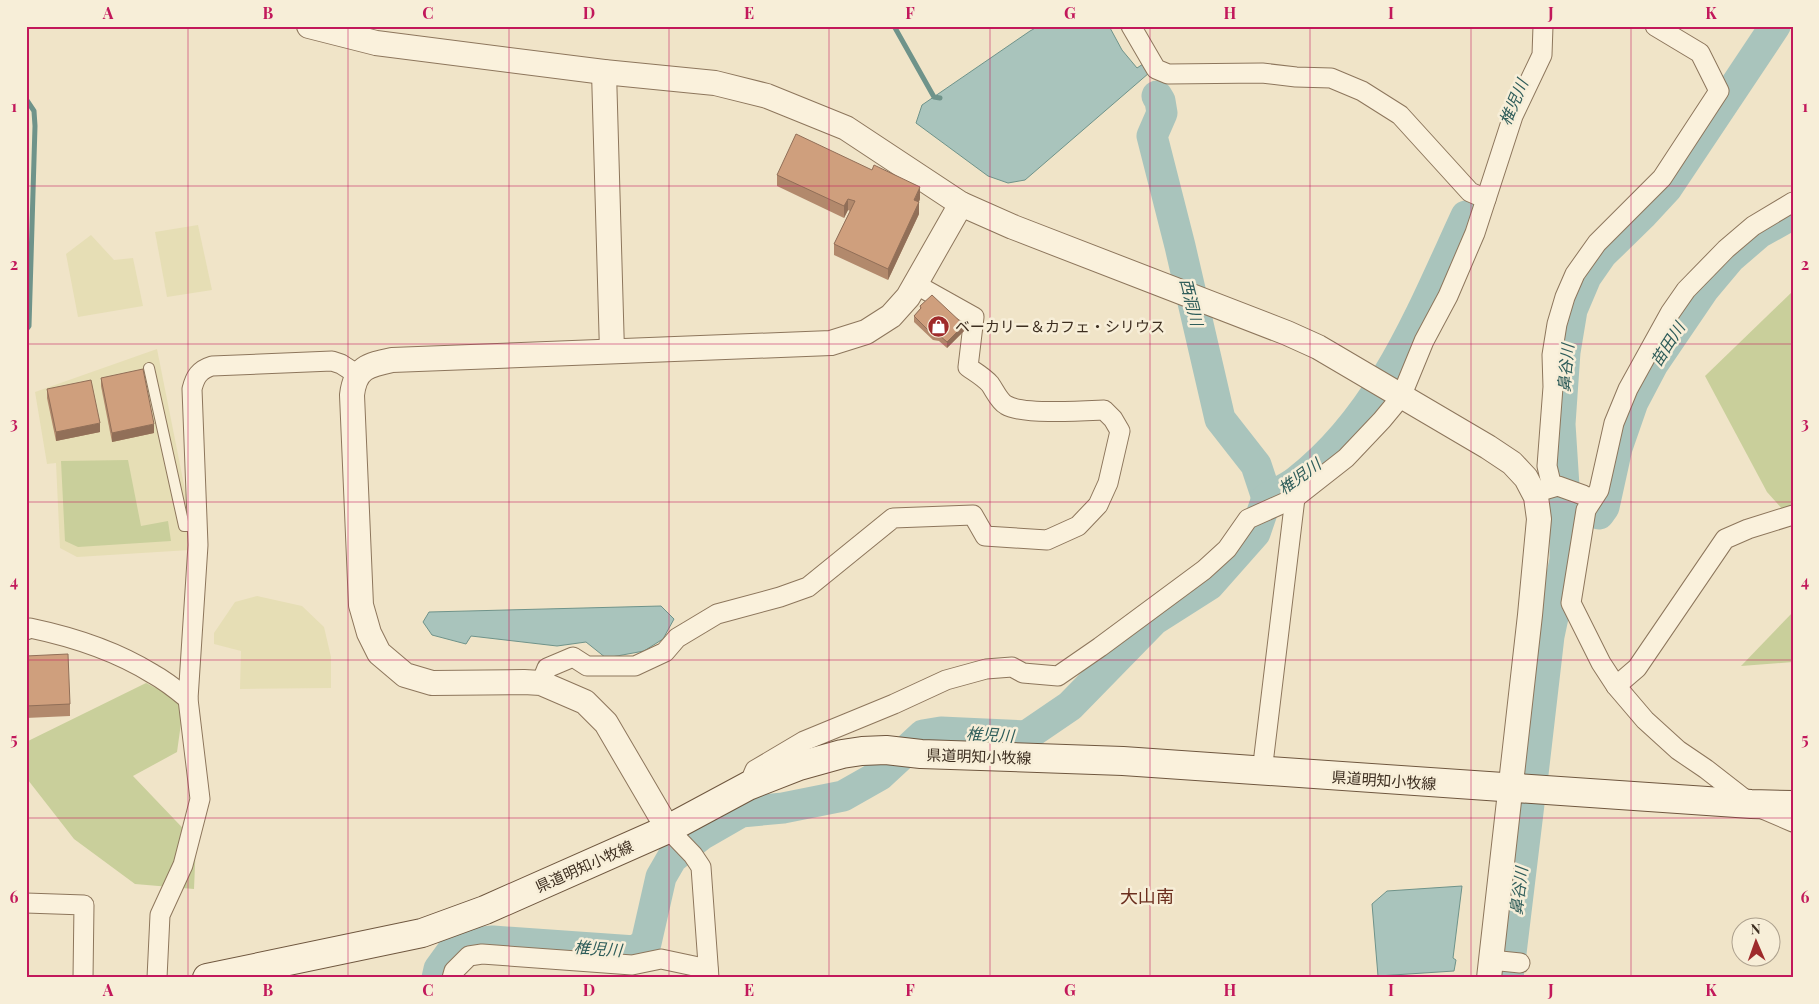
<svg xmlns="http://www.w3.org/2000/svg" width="1819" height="1004" viewBox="0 0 1819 1004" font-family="'Playfair Display','Noto Sans JP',serif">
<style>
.farmland{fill:#e6deb5}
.green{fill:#c9cf9b}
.water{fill:#a9c4bc;stroke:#6f938a}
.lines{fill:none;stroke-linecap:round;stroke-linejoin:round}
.stream{stroke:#6f938a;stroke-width:5}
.river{stroke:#a9c4bc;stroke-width:31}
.service-casing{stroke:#8d765c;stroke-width:12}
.minor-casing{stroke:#8d765c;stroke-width:21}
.tertiary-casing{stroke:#8d765c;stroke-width:26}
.secondary-casing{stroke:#6f573f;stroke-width:30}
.service{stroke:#faf1dc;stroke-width:10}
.minor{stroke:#faf1dc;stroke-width:19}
.tertiary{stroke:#faf1dc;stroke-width:24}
.secondary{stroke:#faf1dc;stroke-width:28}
.wall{fill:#b2896c}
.shaded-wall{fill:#916f58}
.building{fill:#cf9f7d;stroke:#916f58}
.grid{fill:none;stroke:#c2185b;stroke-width:1;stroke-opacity:0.55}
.labels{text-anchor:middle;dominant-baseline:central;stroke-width:5;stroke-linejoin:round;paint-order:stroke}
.poi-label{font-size:15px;fill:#3d2e20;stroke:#f7eed8;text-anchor:start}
.street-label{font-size:15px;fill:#3d2e20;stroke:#f7eed8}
.water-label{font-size:16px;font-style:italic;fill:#2f5d5a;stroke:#f7eed8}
.quarter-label{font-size:18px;fill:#6b2e1e;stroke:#f7eed8}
.neatline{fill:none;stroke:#c2185b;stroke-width:2}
.grid-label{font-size:16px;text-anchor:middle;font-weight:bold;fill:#c2185b}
</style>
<rect width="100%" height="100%" fill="#f0e4c8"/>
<g class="farmland">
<polygon points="198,225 212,290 167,297 155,232"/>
<polygon points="91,235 114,260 133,258 143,306 78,317 66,254"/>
<polygon points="157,349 190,515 190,550 77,557 60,548 56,463 47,464 35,392"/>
<polygon points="257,596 302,606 324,627 331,657 331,688 240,689 241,651 214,644 214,633 235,602"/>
</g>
<g class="green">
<polygon points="1793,291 1793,521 1767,492 1705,376"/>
<polygon points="128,460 141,526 168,521 171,541 78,547 65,541 61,461"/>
<polygon points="1793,612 1793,662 1741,666"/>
<polygon points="146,683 184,702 177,752 133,776 196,842 194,889 135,884 74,839 28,780 26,742"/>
</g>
<g class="water">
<polygon points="1039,26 1109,26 1122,50 1137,68 1143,64 1149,73 1025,180 1008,183 988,176 916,123 922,105 1030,31"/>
<polygon points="661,606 674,619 663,639 644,651 606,658 586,642 557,646 471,636 466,644 432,635 423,622 429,612"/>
<polygon points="1462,886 1453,958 1456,960 1454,971 1378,976 1372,904 1387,891"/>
</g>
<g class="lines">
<g class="stream">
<polyline points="894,26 934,97 940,98"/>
<polyline points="26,99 34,111 35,126 29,326 26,330"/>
</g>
<g class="river">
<polyline points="1157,96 1160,101 1162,113 1152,136 1180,246 1220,419 1256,465 1267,498"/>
<polyline points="1599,514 1604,507 1617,448 1633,402 1653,364 1704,289 1730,258 1759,233 1793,214"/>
<polyline points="1533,774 1549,636 1565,560 1565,502 1560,424 1565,352 1572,310 1586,277 1602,254 1642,215 1667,188 1775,26"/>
<path d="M437 978 439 969 452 951 464 944 493 941 635 951 646 943 661 877 672 858 701 835 741 812 783 808 843 796 880 775 923 735 941 732 1026 736 1070 706 1154 620 1209 585 1255 533 1267 498C1277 493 1288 488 1297 481 1382 415 1422 311 1466 216"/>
<polyline points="1508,978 1529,804"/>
</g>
<defs>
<polyline id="service" points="149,368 184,526 197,526"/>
<g id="minor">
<polyline points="1131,26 1156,69 1168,74 1262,73 1296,77 1331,78 1362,91 1400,115 1470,192 1486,199"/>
<polyline points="1793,202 1753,226 1726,249 1686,290 1670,313 1628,389 1614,423 1599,490 1586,510 1571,603 1601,663 1616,686 1645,720 1678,750 1706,769 1751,804 1793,822"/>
<polyline points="1552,487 1547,466 1553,387 1552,355 1557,324 1565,297 1575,274 1597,243 1662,178 1719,91 1700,53 1655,26"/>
<polyline points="1541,491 1558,486 1583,495 1592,500"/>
<path d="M26 630 30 628C73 637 116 651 153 674 166 681 177 690 188 699"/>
<path d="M541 683 547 668 573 657 587 666H635L665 652 677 638 717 614 780 597 808 587 893 518 973 515 985 536 1047 540 1078 526 1098 505 1108 483 1120 431 1113 419 1104 410C1083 411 1022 415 1006 405 999 401 995 391 990 384 984 377 975 372 968 367L974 317 915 284"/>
<polyline points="1616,686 1637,668 1725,539 1748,529 1793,515"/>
<polyline points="1262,772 1295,498"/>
<polyline points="749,784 755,770 804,741 894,704 946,680 986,669 1012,667 1023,673 1058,676 1100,647 1204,570 1227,549 1248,519 1295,498 1346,458 1382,420 1401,397 1424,341 1448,296 1475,233 1513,116 1542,55 1543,26"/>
<polyline points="668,829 693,855 701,867 709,978"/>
<polyline points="26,903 84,905 83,978"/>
<polyline points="1491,960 1520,963"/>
<path d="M157 978 160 915 183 865 200 799 188 699 198 545 192 389C195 377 199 370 212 366L332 361 341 364 358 375"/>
<polyline points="452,978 454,971 469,956 482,954 632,965 661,959 708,969"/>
</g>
<g id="tertiary">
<polyline points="309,26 376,43 604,72 715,83 767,96 846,128 961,204 1013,227 1287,333 1318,347 1488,447 1512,463 1526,478 1536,497 1539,519 1530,615 1489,978"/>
<polyline points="604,72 612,351"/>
<path d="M668 829 606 723 585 702 541 683 524 682 432 683 405 675 379 653 369 633 361 605 352 395C355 368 368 365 392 360L831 343 866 332 891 316 908 297 961 204"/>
</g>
<polyline id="secondary" points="207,978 422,933 485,910 668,829 748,786 799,766 842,754 862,751 886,750 921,754 1123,761 1751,804 1793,805"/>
</defs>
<use href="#service" class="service-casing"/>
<use href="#minor" class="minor-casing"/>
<use href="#tertiary" class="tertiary-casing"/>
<use href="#secondary" class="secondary-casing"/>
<use href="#service" class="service"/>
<use href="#minor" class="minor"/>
<use href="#tertiary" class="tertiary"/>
<use href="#secondary" class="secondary"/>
</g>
<g class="wall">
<polygon points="777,175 920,199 919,202 919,214 888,280 834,255 834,244 850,211 848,210 844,218 777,186"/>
<polygon points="920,306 964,331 947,348 939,341 933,340 914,322 914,316 920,309"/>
<polygon points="101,378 154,433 112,442 101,386"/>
<polygon points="47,389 100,432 56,441 47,398"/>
<polygon points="26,656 70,704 70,716 26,718"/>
</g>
<g class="shaded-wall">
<polygon points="920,187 920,199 914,211 914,200"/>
<polygon points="848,199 848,210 844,218 844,206"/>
<polygon points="919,202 919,214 888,280 888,269"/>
<polygon points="964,325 964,331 947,348 947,342"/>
<polygon points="100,423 100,432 56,441 56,432"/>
<polygon points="154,424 154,433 112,442 112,433"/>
</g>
<g class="building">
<polygon points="796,134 872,170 874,165 920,187 914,200 919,202 888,269 834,244 855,201 848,199 844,206 777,175"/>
<polygon points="932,295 964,325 947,342 939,335 933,335 914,316 921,308 920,306"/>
<polygon points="143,369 154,424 112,433 101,378"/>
<polygon points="91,380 100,423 56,432 47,389"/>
<polygon points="68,654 70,704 26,706 26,656"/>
</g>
<path class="grid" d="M188 26V978M348 26V978M509 26V978M669 26V978M829 26V978M990 26V978M1150 26V978M1310 26V978M1471 26V978M1631 26V978M26 186H1793M26 344H1793M26 502H1793M26 660H1793M26 818H1793"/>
<defs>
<symbol id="shop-disc" viewBox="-11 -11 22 22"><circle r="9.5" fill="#9e2a2b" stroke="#f7eed8"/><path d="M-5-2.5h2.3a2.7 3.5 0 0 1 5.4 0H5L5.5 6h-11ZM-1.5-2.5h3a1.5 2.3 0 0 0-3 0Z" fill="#fff"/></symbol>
</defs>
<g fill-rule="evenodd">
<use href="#shop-disc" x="926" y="314" width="25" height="25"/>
</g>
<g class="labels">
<g class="poi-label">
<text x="955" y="326">ベーカリー＆カフェ・シリウス</text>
</g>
<g class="street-label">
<text transform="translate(979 756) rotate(2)">県道明知小牧線</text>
<text transform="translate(1384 780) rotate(4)">県道明知小牧線</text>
<text transform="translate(584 866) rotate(-24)">県道明知小牧線</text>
</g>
<g class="water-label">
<text transform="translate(1513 102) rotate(-67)">椎児川</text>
<text transform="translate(1192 302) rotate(76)">西洞川</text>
<text transform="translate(1667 344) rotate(-57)">苗田川</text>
<text transform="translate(1565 368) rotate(-85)">鼻谷川</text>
<text transform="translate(1299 476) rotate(-36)">椎児川</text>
<text transform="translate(990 734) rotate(3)">椎児川</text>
<text transform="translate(1518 891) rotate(-83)">鼻谷川</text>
<text transform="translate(598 948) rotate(4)">椎児川</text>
</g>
<g class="quarter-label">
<text x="1147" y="896">大山南</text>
</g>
</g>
<rect width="1819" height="1004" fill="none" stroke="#f7eed8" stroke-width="55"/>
<g transform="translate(1756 942) rotate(358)"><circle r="24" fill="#f7eed8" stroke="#ada18e"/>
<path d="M0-4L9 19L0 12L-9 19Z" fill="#9e2a2b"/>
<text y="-8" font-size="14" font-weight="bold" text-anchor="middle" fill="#3d2e20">N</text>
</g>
<rect x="28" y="28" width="1764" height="948" class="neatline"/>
<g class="grid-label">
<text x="108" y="19">A</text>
<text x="268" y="19">B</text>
<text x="428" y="19">C</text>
<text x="589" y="19">D</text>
<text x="749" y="19">E</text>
<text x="910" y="19">F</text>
<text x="1070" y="19">G</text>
<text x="1230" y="19">H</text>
<text x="1391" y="19">I</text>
<text x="1551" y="19">J</text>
<text x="1711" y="19">K</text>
<text x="14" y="112">1</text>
<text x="1805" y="112">1</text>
<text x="14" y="270">2</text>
<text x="1805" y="270">2</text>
<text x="14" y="429">3</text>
<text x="1805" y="429">3</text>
<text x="14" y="587">4</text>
<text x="1805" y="587">4</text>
<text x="14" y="745">5</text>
<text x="1805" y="745">5</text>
<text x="14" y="903">6</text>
<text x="1805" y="903">6</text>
<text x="108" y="996">A</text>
<text x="268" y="996">B</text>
<text x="428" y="996">C</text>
<text x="589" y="996">D</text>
<text x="749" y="996">E</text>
<text x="910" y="996">F</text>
<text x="1070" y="996">G</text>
<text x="1230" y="996">H</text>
<text x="1391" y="996">I</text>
<text x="1551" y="996">J</text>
<text x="1711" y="996">K</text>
</g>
</svg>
